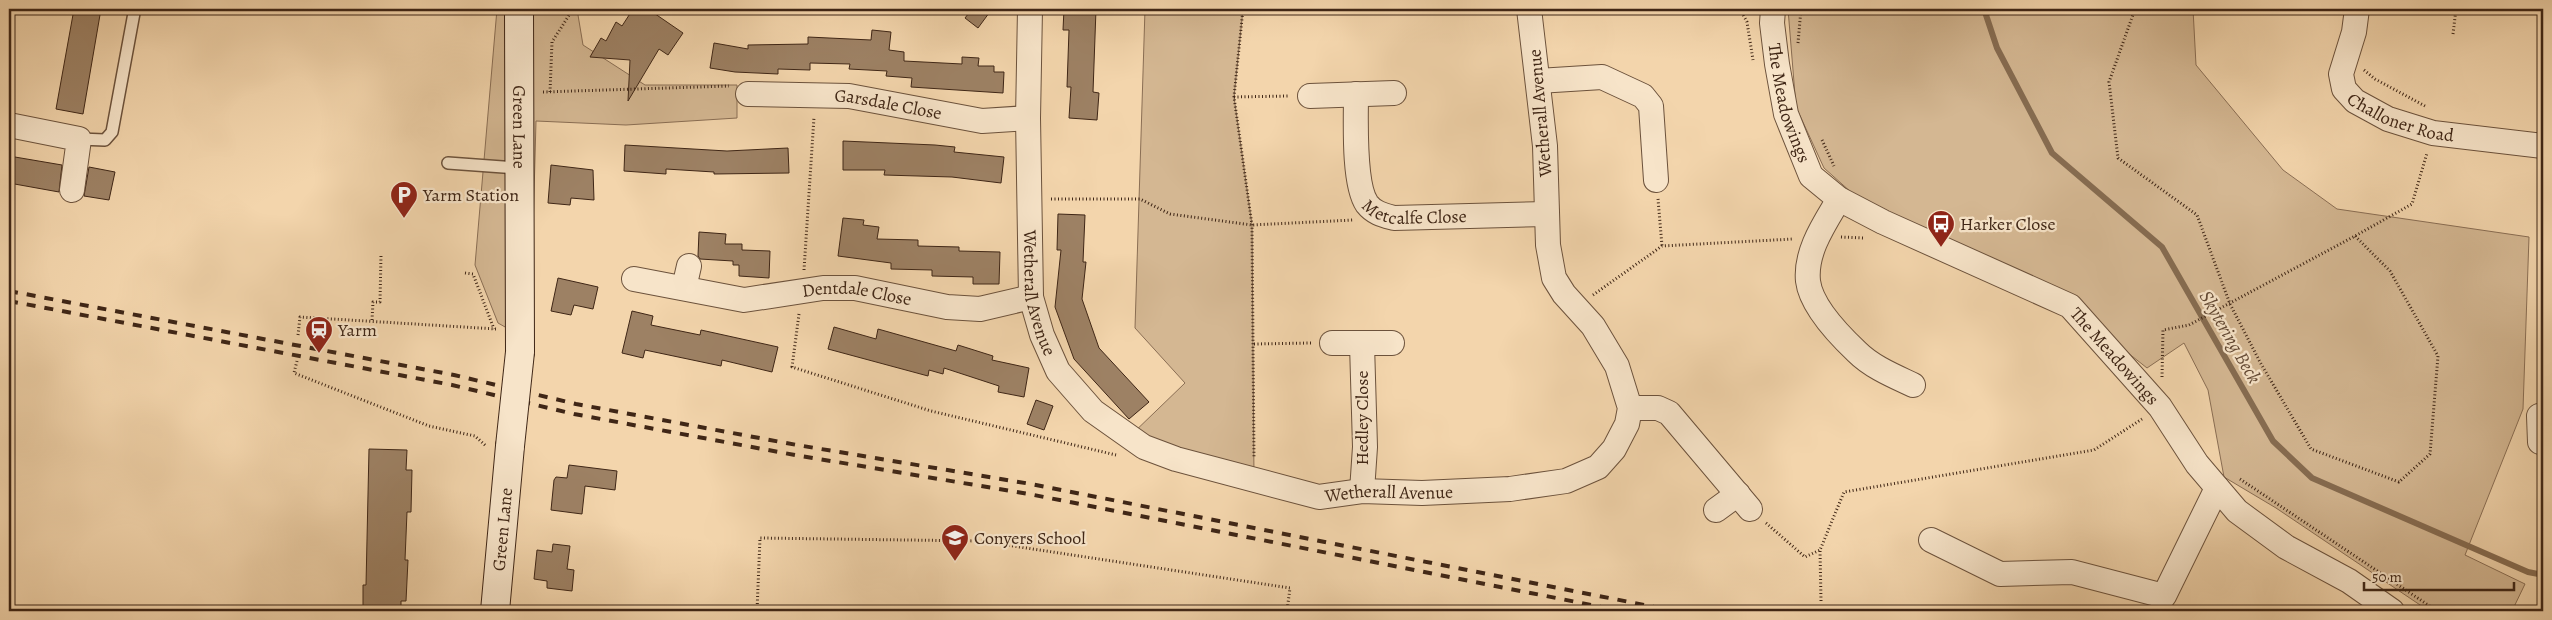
<svg xmlns="http://www.w3.org/2000/svg" width="2552" height="620" viewBox="0 0 2552 620" font-family="Alegreya,serif">
<style>
.green{fill:#d4b792;stroke:#8a6e54}
.lines{fill:none;stroke-linecap:round;stroke-linejoin:round}
.stream{stroke:#866c51;stroke-width:6}
.building{fill:#9d8164;stroke:#3f2616}
.service-casing{stroke:#6c523c;stroke-width:14}
.minor-casing{stroke:#6c523c;stroke-width:26}
.secondary-casing{stroke:#3f2616;stroke-width:30}
.path{stroke:#3f2616;stroke-width:3;stroke-dasharray:1 2.5;stroke-linecap:butt}
.service{stroke:#f7e4c9;stroke-width:11}
.minor{stroke:#f7e4c9;stroke-width:24}
.secondary{stroke:#f7e4c9;stroke-width:28}
.rail{stroke:#3f2616;stroke-width:4;stroke-dasharray:9 9;stroke-linecap:butt}
.secondary-bridge-casing{stroke:#3f2616;stroke-width:30;stroke-linecap:butt}
.secondary-bridge{stroke:#f7e4c9;stroke-width:28}
.labels{text-anchor:middle;dominant-baseline:central;stroke-width:4.5;stroke-linejoin:round;paint-order:stroke}
.street-label{font-size:18px;fill:#3f2616;stroke:#f7e4c9}
.poi-label{font-size:18px;fill:#3f2616;stroke:#f7e4c9;text-anchor:start}
.water-label{font-size:19px;font-style:italic;fill:#634934;stroke:#f7e4c9}
</style>
<rect width="100%" height="100%" fill="#f3d5ac"/>
<filter id="stains"><feTurbulence type="fractalNoise" baseFrequency=".004" numOctaves="4"/><feColorMatrix values="0 0 0 0 .2 0 0 0 0 .09 0 0 0 0 .02 0 0 0 .5 -.17"/></filter>
<radialGradient id="worn" r=".72"><stop offset=".6" stop-color="#630" stop-opacity="0"/><stop offset="1" stop-color="#630" stop-opacity=".3"/></radialGradient>
<g class="green">
<polygon points="497,9 577,9 583,45 645,85 737,85 737,118 626,125 536,121 530,341 498,323 475,265"/>
<polygon points="1145,9 1243,9 1234,97 1252,225 1254,479 1128,438 1185,383 1135,328"/>
<polygon points="1788,9 2193,9 2196,65 2283,170 2337,209 2529,237 2523,409 2465,555 2525,584 2512,611 2429,611 2276,508 2224,477 2208,390 2184,343 2147,368 2080,315 1861,201 1824,168 1796,107"/>
</g>
<g class="lines">
<polyline class="stream" points="1984,9 1997,48 2052,153 2162,247 2273,441 2312,478 2528,572 2543,575"/>
</g>
<g class="building">
<polygon points="74,9 101,9 83,114 56,109"/>
<polygon points="633,9 648,9 683,33 668,55 659,49 628,101 630,60 590,57 601,38 606,41 616,22 622,26"/>
<polygon points="972,9 992,9 978,28 965,18"/>
<polygon points="1064,9 1096,9 1093,92 1099,93 1097,120 1069,118 1071,87 1067,87 1069,30 1063,30"/>
<polygon points="872,30 891,32 889,50 904,52 904,61 962,64 962,57 979,58 978,66 994,66 994,72 1004,72 1003,93 911,87 912,78 886,76 887,71 849,69 850,64 810,63 810,70 778,69 778,74 735,72 710,68 714,43 748,49 748,45 808,44 808,37 871,40"/>
<polygon points="843,141 935,145 955,147 954,152 1004,157 1001,183 952,177 884,175 885,170 843,170"/>
<polygon points="625,145 727,151 788,148 789,173 714,174 714,172 666,169 666,174 624,171"/>
<polygon points="9,156 62,165 59,192 9,183"/>
<polygon points="551,165 593,170 594,200 571,198 570,205 548,203"/>
<polygon points="89,167 115,172 109,200 84,196"/>
<polygon points="1058,214 1085,215 1083,262 1086,262 1082,299 1099,348 1149,402 1129,419 1074,359 1055,307 1061,250 1057,250"/>
<polygon points="843,218 864,220 863,225 879,227 877,239 918,240 918,246 959,247 959,251 1000,252 999,284 973,284 973,277 932,276 932,270 891,269 891,263 838,256"/>
<polygon points="699,232 726,234 725,244 742,244 742,250 770,251 769,278 739,276 739,265 733,265 733,261 700,259 698,256"/>
<polygon points="558,278 598,287 593,309 574,305 571,315 551,311"/>
<polygon points="632,311 653,316 651,325 700,335 701,330 778,347 772,372 722,360 721,366 645,350 643,358 622,353"/>
<polygon points="834,327 876,339 878,329 956,351 958,345 993,356 992,360 1029,368 1024,397 998,392 999,386 944,368 943,374 929,370 928,376 828,349"/>
<polygon points="1036,400 1053,406 1044,430 1027,424"/>
<polygon points="369,449 407,450 406,470 412,470 411,512 407,512 405,560 408,560 406,601 401,601 401,611 363,611 363,585 366,585"/>
<polygon points="569,465 617,471 615,490 585,486 582,514 551,510 554,480 556,477 567,478"/>
<polygon points="553,544 570,546 567,569 574,570 572,591 547,588 547,581 534,579 537,550 552,552"/>
</g>
<g class="lines">
<defs>
<g id="service">
<polyline points="79,139 105,140 112,132 134,13"/>
<polyline points="448,163 518,168"/>
</g>
<g id="minor">
<path id="s1" d="M1030 9 1028 118 1031 297 1042 335 1058 371 1093 411 1144 447 1176 459 1319 497 1362 491 1422 493 1510 489 1566 481 1598 467 1614 449 1627 424 1630 408 1617 366 1593 326 1564 294 1554 278 1548 245 1545 146 1529 9"/>
<path id="s2" d="M1773 9 1772 23 1777 64 1786 114 1811 176 1839 199 1883 222 2070 306 2160 407 2197 464 2237 511 2286 547 2349 581 2392 611"/>
<path id="s3" d="M2357 9 2354 32 2341 74 2344 89 2355 101 2388 119 2433 133 2543 146"/>
<polyline points="1538,81 1602,77 1643,96 1651,106 1656,180"/>
<path id="s4" d="M748 94 849 96 982 121 1028 118"/>
<path id="s5" d="M1356 94C1356 119 1353 184 1367 204 1374 213 1383 215 1394 218L1547 214"/>
<polyline points="1310,96 1394,93"/>
<polyline points="9,125 79,139 72,190"/>
<path d="M1839 199C1825 223 1805 251 1808 281 1811 306 1839 335 1857 352 1872 367 1894 376 1913 385"/>
<path id="s6" d="M634 279 744 300 823 288H855L947 307 980 309 1031 297"/>
<polyline points="684,288 689,266"/>
<polyline points="1332,343 1392,343"/>
<polyline points="1630,408 1658,408 1669,413 1750,509"/>
<polyline points="2540,442 2539,416 2543,416"/>
<polyline points="1362,491 1365,447 1362,344"/>
<polyline points="1716,510 1738,494"/>
<polyline points="1931,540 2000,574 2072,572 2164,596 2217,488"/>
</g>
<g id="secondary">
<path id="s7" d="M519 9 520 352"/>
<path id="s8" d="M495 611 510 446"/>
</g>
</defs>
<use href="#service" class="service-casing"/>
<use href="#minor" class="minor-casing"/>
<use href="#secondary" class="secondary-casing"/>
<g class="path">
<polyline points="1243,9 1234,97 1252,225 1254,458"/>
<polyline points="1740,9 1747,22 1753,60"/>
<polyline points="2135,9 2109,82 2118,158 2197,215 2230,304 2260,362 2311,449 2399,482 2430,454 2438,356 2390,271 2355,236"/>
<polyline points="1551,13 1558,9"/>
<polyline points="2453,34 2456,9"/>
<polyline points="1798,43 1801,9"/>
<polyline points="2364,70 2375,79 2425,106"/>
<polyline points="543,92 729,86"/>
<polyline points="550,92 552,42 573,9"/>
<polyline points="1234,97 1288,96"/>
<polyline points="1822,140 1834,166"/>
<polyline points="1051,199 1140,199 1170,214 1252,225 1353,220"/>
<polyline points="1658,199 1662,246"/>
<polyline points="1841,237 1864,238"/>
<polyline points="804,270 814,117"/>
<polyline points="465,273 473,274 494,329"/>
<polyline points="1593,295 1662,246 1793,239"/>
<polyline points="799,314 792,367 931,411 1116,455"/>
<polyline points="372,320 373,302 380,302 381,255"/>
<polyline points="298,335 300,317 496,329"/>
<polyline points="1254,344 1311,343"/>
<polyline points="297,361 294,373 429,426 475,436 486,446"/>
<polyline points="2162,377 2163,330 2189,325 2355,236 2412,204 2427,153"/>
<polyline points="2240,479 2437,611"/>
<polyline points="1766,523 1805,557 1820,550"/>
<polyline points="1821,601 1820,550 1844,492 2094,450 2142,419"/>
<polyline points="757,611 760,538 980,541 1290,588 1287,611"/>
</g>
<use href="#service" class="service"/>
<use href="#minor" class="minor"/>
<use href="#secondary" class="secondary"/>
<g class="rail">
<polyline points="9,291 454,375 576,404 797,445 1031,484 1675,611"/>
<polyline points="9,301 452,385 574,414 795,455 1029,494 1622,611"/>
</g>
<defs>
<polyline id="secondary-bridge" points="510,446 520,352"/>
</defs>
<use href="#secondary-bridge" class="secondary-bridge-casing"/>
<use href="#secondary-bridge" class="secondary-bridge"/>
</g>
<defs>
<symbol id="parking-pin" viewBox="-11 -11 22 30"><path d="M0 17L-7.5 6A9.5 9.5 0 1 1 7.5 6Z" fill="#8f2418" stroke="#f7e4c9"/><path d="M-3.5-5.5H1a3.5 3.5 0 0 1 0 7H-1V5.5H-3.5ZM-1-3.4V-.6H.8a1.4 1.4 0 0 0 0-2.8Z" fill="#fff"/></symbol>
<symbol id="bus-pin" viewBox="-11 -11 22 30"><path d="M0 17L-7.5 6A9.5 9.5 0 1 1 7.5 6Z" fill="#8f2418" stroke="#f7e4c9"/><path d="M-5-6H5V4H4V6H2V4H-2V6H-4V4H-5ZM-3.5-4V0h7V-4ZM-3.5 1.2v1.5H-2V1.2ZM2 1.2v1.5H3.5V1.2Z" fill="#fff"/></symbol>
<symbol id="station-pin" viewBox="-11 -11 22 30"><path d="M0 17L-7.5 6A9.5 9.5 0 1 1 7.5 6Z" fill="#8f2418" stroke="#f7e4c9"/><path d="M-3-6H3Q5-6 5-4V2Q5 4 3 4L4.5 6H3L1.5 4h-3L-3 6H-4.5L-3 4Q-5 4-5 2V-4Q-5-6-3-6ZM-3.5-4v3h7v-3ZM-3.5 1v1.5H-2V1ZM2 1v1.5H3.5V1Z" fill="#fff"/></symbol>
<symbol id="school-pin" viewBox="-11 -11 22 30"><path d="M0 17L-7.5 6A9.5 9.5 0 1 1 7.5 6Z" fill="#8f2418" stroke="#f7e4c9"/><path d="M0-5L7-2L0 1L-7-2ZM-4 1L0 2.5L4 1V4Q0 6-4 4Z" fill="#fff"/></symbol>
</defs>
<g fill-rule="evenodd">
<use href="#parking-pin" x="388" y="179" width="32" height="43"/>
<use href="#bus-pin" x="1925" y="208" width="32" height="43"/>
<use href="#station-pin" x="303" y="314" width="32" height="43"/>
<use href="#school-pin" x="939" y="522" width="32" height="43"/>
</g>
<g class="labels">
<g class="street-label">
<text stroke="none"><textPath href="#s2" startOffset="96">The Meadowings</textPath></text>
<text stroke="none"><textPath href="#s4" startOffset="141">Garsdale Close</textPath></text>
<text transform="translate(1540 113) rotate(-95)">Wetherall Avenue</text>
<text stroke="none"><textPath href="#s3" startOffset="148">Challoner Road</textPath></text>
<text stroke="none"><textPath href="#s7" startOffset="118">Green Lane</textPath></text>
<text stroke="none"><textPath href="#s5" startOffset="162">Metcalfe Close</textPath></text>
<text stroke="none"><textPath href="#s1" startOffset="285">Wetherall Avenue</textPath></text>
<text stroke="none"><textPath href="#s6" startOffset="226">Dentdale Close</textPath></text>
<text stroke="none"><textPath href="#s2" startOffset="531">The Meadowings</textPath></text>
<text transform="translate(1362 418) rotate(-90)">Hedley Close</text>
<text stroke="none"><textPath href="#s1" startOffset="735">Wetherall Avenue</textPath></text>
<text stroke="none"><textPath href="#s8" startOffset="82">Green Lane</textPath></text>
</g>
<g class="poi-label">
<text x="423" y="195">Yarm Station</text>
<text x="1960" y="224">Harker Close</text>
<text x="338" y="330">Yarm</text>
<text x="974" y="538">Conyers School</text>
</g>
<g class="water-label">
<text transform="translate(2230 337) rotate(60)">Skytering Beck</text>
</g>
</g>
<rect width="2552" height="620" fill="none" stroke="#f3d5ac" stroke-width="30"/>
<rect x="10" y="10" width="2532" height="600" fill="none" stroke="#3f2616" stroke-width="2.5"/>
<rect x="15" y="15" width="2522" height="590" fill="none" stroke="#3f2616"/>
<path d="M2364 582v8h150v-8" fill="none" stroke="#3f2616" stroke-width="2.5"/>
<text x="2372" y="582" font-size="15" fill="#3f2616" stroke="#f7e4c9" stroke-width="4" paint-order="stroke">50 m</text>
<rect width="100%" height="100%" filter="url(#stains)"/>
<rect width="100%" height="100%" fill="url(#worn)"/>
</svg>
